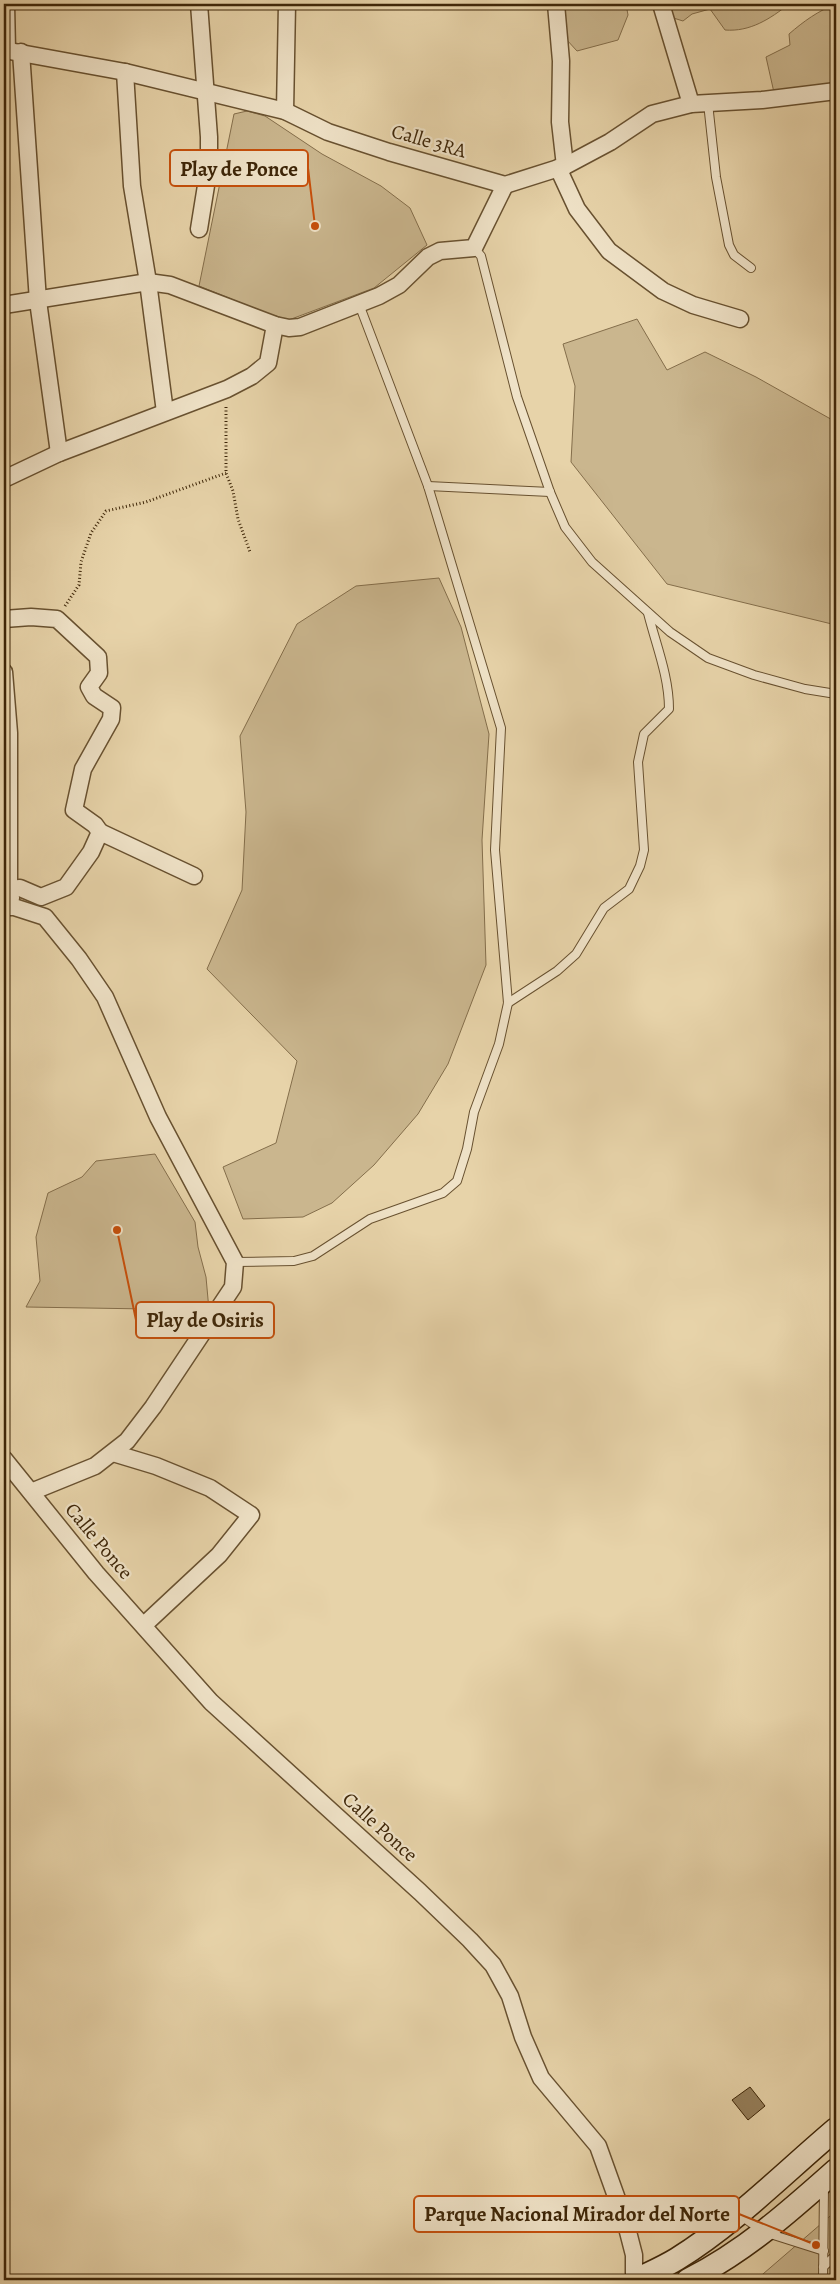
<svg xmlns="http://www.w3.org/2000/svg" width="840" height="2284" viewBox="0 0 840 2284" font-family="Alegreya,serif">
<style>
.green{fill:#cab68e;stroke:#846e4b}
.building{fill:#96805c;stroke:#3e2608}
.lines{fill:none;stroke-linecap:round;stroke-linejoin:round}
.lane-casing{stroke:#685130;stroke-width:10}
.street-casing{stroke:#685130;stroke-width:19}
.secondary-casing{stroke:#3e2608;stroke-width:25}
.path{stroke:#3e2608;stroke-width:3;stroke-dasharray:1 2.5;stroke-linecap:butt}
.lane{stroke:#efe2c7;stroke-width:8}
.street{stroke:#efe2c7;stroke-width:16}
.secondary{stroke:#efe2c7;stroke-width:22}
.labels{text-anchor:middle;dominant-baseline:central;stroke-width:4.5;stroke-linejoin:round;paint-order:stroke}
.street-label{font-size:20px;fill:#3e2608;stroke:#efe2c7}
.leader{fill:none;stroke:#c64f0b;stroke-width:2}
.callout-dot{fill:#c64f0b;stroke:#efe2c7;stroke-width:2}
.callout{fill:#efe2c7;stroke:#c64f0b;stroke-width:2}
.callout-label{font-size:21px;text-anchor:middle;font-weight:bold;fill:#3e2608}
</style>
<rect width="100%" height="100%" fill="#e7d3a9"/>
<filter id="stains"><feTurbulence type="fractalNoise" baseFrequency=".004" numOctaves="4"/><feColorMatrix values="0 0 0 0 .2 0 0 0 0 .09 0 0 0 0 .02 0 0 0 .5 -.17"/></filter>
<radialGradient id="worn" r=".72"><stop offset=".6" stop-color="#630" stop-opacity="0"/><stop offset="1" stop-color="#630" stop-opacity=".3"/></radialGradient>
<g class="green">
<polygon points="563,4 626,4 628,15 618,40 577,51 566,39"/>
<path d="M660 4H789C770 19 750 32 725 30L710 9 692 14 683 21 667 16Z"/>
<path d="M836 4V85L775 97 766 57 790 45 789 34C804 21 818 11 836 4Z"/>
<polygon points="247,111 265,116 322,154 381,186 410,208 427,245 374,288 286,321 199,286 234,114"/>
<polygon points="637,319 667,370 705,352 756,377 836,422 836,625 667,584 571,462 575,386 563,344"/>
<polygon points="439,578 461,627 489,734 482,840 486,965 448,1064 418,1114 374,1165 332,1203 303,1217 243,1219 223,1167 276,1143 297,1061 207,969 242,890 246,812 240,736 297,624 356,586"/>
<polygon points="155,1154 195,1222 198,1247 206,1277 209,1310 26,1307 40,1281 36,1237 48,1193 82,1177 96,1161"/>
<polygon points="836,2211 836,2280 756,2280"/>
</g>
<polygon class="building" points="750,2087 765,2106 748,2120 732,2100"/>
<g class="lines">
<defs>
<g id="lane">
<polyline points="708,103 716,177 729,245 734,255 751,268"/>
<polyline points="474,248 481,256 517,397 550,492 565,527 592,562 670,632 708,658 754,675 805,689 836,694"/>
<polyline points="428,486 550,492"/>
<path d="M508 1003 557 971 576 954 604 908 629 889 640 866 644 850 638 762 644 734 669 709C669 676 656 645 648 613"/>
<polyline points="235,1262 294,1261 313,1256 370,1219 443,1193 457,1181 467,1149 474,1112 499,1044 508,1003 495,850 501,728 428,486 359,304"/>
<polyline points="741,2216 764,2232 824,2251"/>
<polyline points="823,2267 836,2255"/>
<polyline points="823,2280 824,2187"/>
</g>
<g id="street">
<polyline points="6,4 7,50"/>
<polyline points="556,4 561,61 560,122 565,166"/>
<polyline points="661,4 691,104"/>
<polyline points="4,50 125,72 285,111 328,132 389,152 505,185 565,166 610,142 652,114 691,104 762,100 836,91"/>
<polyline points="21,52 38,301 59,453"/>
<polyline points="125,72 132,186 148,282 165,412"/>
<polyline points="285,111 287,4"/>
<polyline points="558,168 577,209 609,251 663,291 693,305 740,319"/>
<polyline points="199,229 209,167 209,137 199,4"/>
<polyline points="4,305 148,282 170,285 275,325 289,328 300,327 379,296 399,285 428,257 440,251 474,248 505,185"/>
<polyline points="4,479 59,453 227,389 252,376 268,363 275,325"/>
<polyline points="4,619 31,617 57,619 98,657 99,673 89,687 94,696 112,708 111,719 83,769 74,810 95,825 100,832 91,852 66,887 41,897 20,888 9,889"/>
<polyline points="4,672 9,733 9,889 11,898"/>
<polyline points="100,832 194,876"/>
<polyline points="4,907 14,907 45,917 79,959 105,997 158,1117 235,1262 233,1287 153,1407 127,1441 95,1466 31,1492"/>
<polyline points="113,1453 156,1466 210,1488 251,1515 219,1555 144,1625"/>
<polyline points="4,1459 96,1573 211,1702 420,1892 470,1940 493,1965 510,1996 523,2037 541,2078 598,2146 626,2224 634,2255 634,2280"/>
</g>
<g id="secondary">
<path d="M636 2280C650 2273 664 2267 677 2259 735 2223 784 2173 836 2129"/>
<path d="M688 2280C744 2252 790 2211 836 2170"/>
</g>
</defs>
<use href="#lane" class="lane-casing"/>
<use href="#street" class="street-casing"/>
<use href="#secondary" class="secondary-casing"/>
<g class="path">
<polyline points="226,407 226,473 233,491 238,519 250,552"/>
<polyline points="65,606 79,585 81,562 91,533 106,511 146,502 226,473"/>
</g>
<use href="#lane" class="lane"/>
<use href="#street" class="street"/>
<use href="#secondary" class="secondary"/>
</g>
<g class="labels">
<g class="street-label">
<text transform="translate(429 141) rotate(16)">Calle 3RA</text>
<text transform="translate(99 1541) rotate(50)">Calle Ponce</text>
<text transform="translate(380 1827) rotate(42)">Calle Ponce</text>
</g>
</g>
<path class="leader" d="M315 226L308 168M117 1230L136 1320M816 2245L739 2214"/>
<g class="callout-dot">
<circle cx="315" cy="226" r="5"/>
<circle cx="117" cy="1230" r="5"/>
<circle cx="816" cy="2245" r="5"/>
</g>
<g class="callout">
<rect x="170" y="150" width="138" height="36" rx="5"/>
<rect x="136" y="1302" width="138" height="36" rx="5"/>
<rect x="414" y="2196" width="325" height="36" rx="5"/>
</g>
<g class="callout-label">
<text x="239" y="176">Play de Ponce</text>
<text x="205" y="1327">Play de Osiris</text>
<text x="577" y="2221">Parque Nacional Mirador del Norte</text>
</g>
<rect width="840" height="2284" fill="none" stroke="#e7d3a9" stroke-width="20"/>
<rect x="5" y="5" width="830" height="2274" fill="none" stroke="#3e2608" stroke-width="2.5"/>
<rect x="10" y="10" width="820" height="2264" fill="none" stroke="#3e2608"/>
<rect width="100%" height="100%" filter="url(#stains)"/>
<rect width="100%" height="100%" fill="url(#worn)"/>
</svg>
